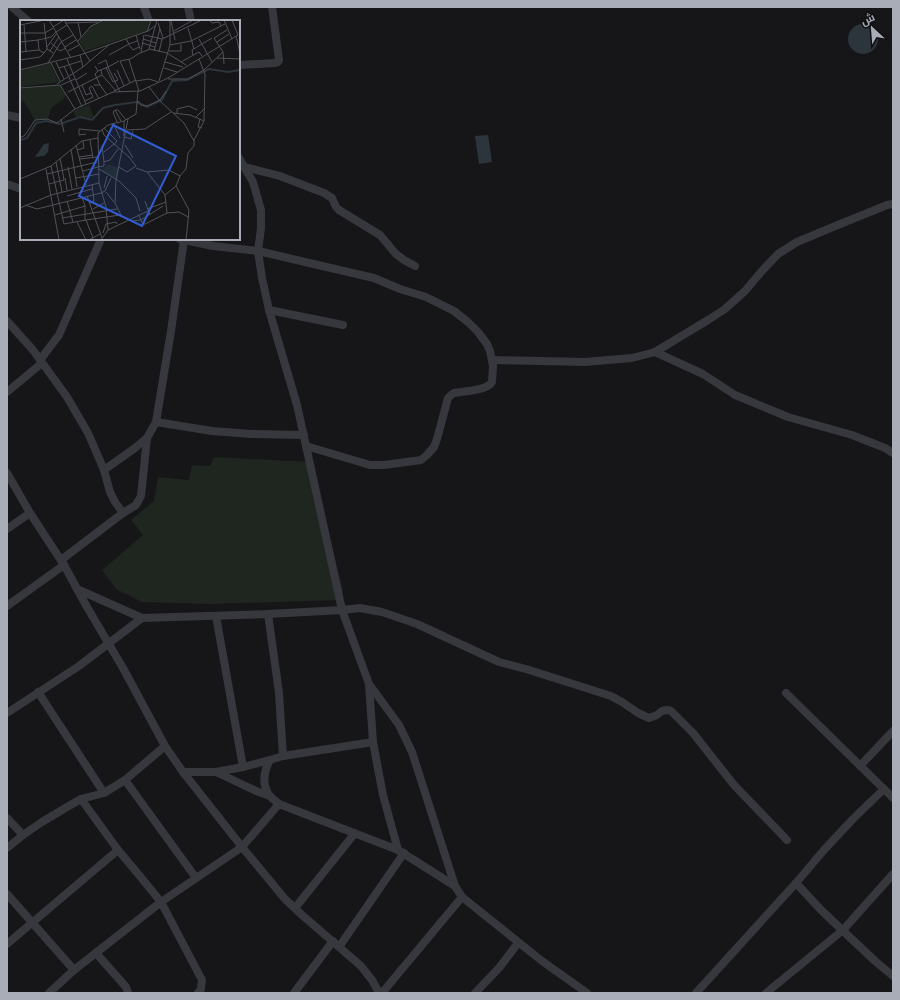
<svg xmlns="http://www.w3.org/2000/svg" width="900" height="1000" viewBox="0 0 900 1000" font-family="Cabin,Cairo,sans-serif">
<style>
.green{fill:#1e261f}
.water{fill:#2c353c}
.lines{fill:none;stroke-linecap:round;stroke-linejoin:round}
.street{stroke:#37383d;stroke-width:8}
.inset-river{fill:none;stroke:#2c353c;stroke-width:2}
.inset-road{fill:none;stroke:#505258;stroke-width:1}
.view{fill:#325cd3;fill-opacity:0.15;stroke:#325cd3;stroke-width:2}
.inset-edge{fill:none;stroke:#a8adb8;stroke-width:2}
</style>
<rect width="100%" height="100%" fill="#161618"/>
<polygon class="green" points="214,457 311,462 343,591 341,600 210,604 142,602 116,589 102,570 143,535 131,520 154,501 158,477 189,480 192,465 210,466"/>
<g class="water">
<circle cx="863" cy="39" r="15"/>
<polygon points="488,135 492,162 479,164 475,136"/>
</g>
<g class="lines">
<g class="street">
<polyline points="12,7 28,21"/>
<polyline points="144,7 149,21"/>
<polyline points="188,7 191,21"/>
<polyline points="239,65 275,63 278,62 279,60 272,7"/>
<polyline points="7,115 21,118"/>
<polyline points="239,158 253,182 261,210 261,228 258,251 262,278 269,310 297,405 342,610 369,684 399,725 412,752 455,886 462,897 542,961 587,993"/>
<polyline points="245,167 280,176 324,193 332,198 336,207 339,210 380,235 396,254 404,260 415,266"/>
<polyline points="7,184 21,189"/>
<path d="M180 239 213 246 258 251 374 278 400 289 426 297 454 311 468 322 478 332 487 344 490 351 493 366 492 382C487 391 464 391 454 393L451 395 448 398 437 439 434 447 427 455 421 460 384 465H370L306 446"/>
<polyline points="269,310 343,325"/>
<polyline points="7,321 33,350 67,397 88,433 104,470"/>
<polyline points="655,352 703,374 735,395 788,417 852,435 885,448 893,453"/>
<polyline points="40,360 59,335 101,239"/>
<polyline points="492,360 585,362 632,358 655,352 708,320 725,309 745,291 761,272 778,254 797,242 833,227 887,205 893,204"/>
<polyline points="7,392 42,363"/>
<polyline points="156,422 212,431 251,434 304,435"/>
<polyline points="7,473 30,513 64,565 87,607 123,668 165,746 183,772 242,847 285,899 302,915 361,966 372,980 379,993"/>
<polyline points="123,513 136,505 141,496 147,438"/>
<polyline points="7,529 30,513"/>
<polyline points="61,560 123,513 115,502 110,492 104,470 135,448 147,438 156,422 171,331 184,240"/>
<polyline points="77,589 142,618 268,614 342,610 360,608 382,612 417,624 499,662 526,669 611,696 622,702 638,713 649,718 657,715 662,711 667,710 671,711 693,733 734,785 787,840"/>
<polyline points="7,606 64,565"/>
<polyline points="216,616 243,767"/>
<polyline points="369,685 373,742 383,795 398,850"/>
<polyline points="38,692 104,793"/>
<polyline points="786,693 893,798"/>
<polyline points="7,713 79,666 142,618"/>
<polyline points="283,756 373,742"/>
<polyline points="860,766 893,731"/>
<polyline points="183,772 216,772 243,767 270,760"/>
<polyline points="216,772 256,791 270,796"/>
<polyline points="125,780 196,878"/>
<polyline points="81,799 118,850 139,875 161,902 202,980 201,989 198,993"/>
<polyline points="279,804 398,850 455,886"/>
<polyline points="7,818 23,835"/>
<polyline points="7,848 23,835 42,822 67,807 81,799 104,793 125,780 165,746"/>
<polyline points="796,883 821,910 875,961 893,976"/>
<polyline points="7,894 74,970"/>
<polyline points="295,908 355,833"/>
<polyline points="7,944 118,850"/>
<polyline points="339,947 404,853"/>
<polyline points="96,953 126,987 128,993"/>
<path d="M49 993 74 970 161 902 242 847 279 804C276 801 271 798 269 795 262 784 264 771 270 760L283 756 279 693 268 614"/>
<polyline points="294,993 333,941"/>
<polyline points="382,993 462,897"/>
<polyline points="475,993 499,968 518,943"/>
<polyline points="696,993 796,883 824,850 853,819 884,789"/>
<polyline points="766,993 843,930 893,874"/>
</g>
</g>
<g transform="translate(20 20)">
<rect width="220" height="220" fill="#161618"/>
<path d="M85 0H130L127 11 65 31 59 21 71 6ZM30 43 39 62 0 67V51ZM37 65 41 67 46 75 45 78 31 88 28 99 15 100 4 82 0 81V69ZM69 85 74 98H56L53 91ZM88 144 99 148 97 159 81 151Z" fill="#1e261f"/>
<path d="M29 123 28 132 24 136 15 137 24 124Z" fill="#2c353c"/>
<path class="inset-river" d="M0 120 7 118 16 103 26 101 40 104 60 97 72 100 83 88 95 85 117 82 127 87 142 80 152 61 167 60 189 49 208 52 220 50"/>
<path class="inset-road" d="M29 0 36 12 47 5M44 0 70 41M189 0 192 3 199 2 201 6M204 0 212 19M151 1 155 20M58 2 61 17M24 3 27 29M45 3 78 2M138 3 143 18M0 5 25 0M4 5 6 32M33 7 44 0M168 8 174 29M154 11 173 0M127 12 131 0M0 13H25L33 8M116 15 120 29M125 15 142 19 182 0M216 16 220 33M106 19 109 24 117 21M123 19 136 23M179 19 192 42M18 20 31 17 36 12 51 38M0 22 18 20 19 30 0 32M57 22 71 6 84 0M197 22 209 14M31 23 40 31 46 28M122 23 135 27M109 25 113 30 119 27M150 25 171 21 205 4M27 27 37 13M45 27 56 20M129 29 137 0M30 31 39 17M48 31 59 25M134 31 140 9M149 31H161V24M121 32 124 15M139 32 142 19M24 33 27 29 33 33M60 35 63 47M89 35 109 24M173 35 172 30 192 18M197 38 220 39M47 39 66 84M0 40 20 37 24 33 19 30M99 41 88 47 100 72M36 42 44 59M145 42 163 47M161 42 179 32 182 36M28 43 41 22 53 15M31 43 40 61M204 44 203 32 194 18 207 10M44 46 62 87M75 46 78 51 88 47 86 40 78 44M39 48 61 41M86 48 93 62 98 60 94 53M144 48 157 52M0 50 60 35 128 11 135 6M97 50 104 66M82 55 96 71M148 59H168L184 50 203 32M56 60 67 53M116 61 129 59 138 62M139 61 150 25V0M110 63 100 41 110 39M37 64 63 47 90 24M41 65 55 59M62 65 66 75 71 73M74 65H80L75 54 78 51M80 65 87 75M129 67 140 81 164 103 174 121M0 68 40 65 55 89 93 72 120 71 148 58 218 15 212 0M94 71 116 60M119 71 109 40 118 34 130 29 147 33 166 45M48 72 82 55 81 50M65 81 73 77 69 68 72 66 79 79M118 81 121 85 127 86 140 80 146 71M95 90H98L106 100M95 90 93 92 97 102M95 90 101 101M153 93 170 95 184 101M157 93V89L169 86 177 90M176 97 185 88M41 99 44 112M180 99 178 107 182 108M104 101V116M93 103 100 118M84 108 97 121 94 125M82 109 84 115 110 138 116 146 107 152 99 147M107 110 125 109 151 92M66 114 59 115V109L80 111M105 117 111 119 113 111M0 118 5 115 15 100 27 99 37 103 55 89M70 120 73 138M56 125 66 165M82 125 84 142M105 125 113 138M51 129 57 167M57 130 64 128 63 121M84 132 94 124M59 137 73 135M60 139 77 137M36 142 42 172M31 146 44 204 66 200M48 147 52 169M78 147 84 146V142L90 140 98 129M116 148 127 152 149 150 160 156M26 149 39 220M79 149 99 161 116 178 120 191M63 151 78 147M127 152 145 175 147 193M27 154 77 142M45 158 47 170M56 158 79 154M0 159 31 146 62 121 78 118M29 164 44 160 40 138M84 168 87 156M86 172 94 182M145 175 156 166M47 176 72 169M67 176 82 218M47 181 53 202M125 181 130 195M69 184 74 181 72 164M5 185 17 189 81 173 85 171 91 158M65 186V201M0 188 31 175 79 163M73 189 84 183M127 189 146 182M35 195 65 186 62 177M119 195 123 205 147 193 159 192 168 197M42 198 97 189M106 199 101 195 95 183 96 160 108 99M107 199 112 201 121 200 143 186M57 202 66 220M88 210 128 191M83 213 86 204 96 202 97 204M73 218 66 200 100 195M69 220 80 214M81 220 88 210 86 187 79 163 78 113 88 105 104 101 116 94 118 71M166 220 169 190 156 166 160 156 166 149 168 133 174 126V120L184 101 185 54 179 39"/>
<path class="view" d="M93 105 156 136 122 206 59 176Z"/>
<rect width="220" height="220" class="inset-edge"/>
</g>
<rect width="900" height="1000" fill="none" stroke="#a8adb8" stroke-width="16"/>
<g transform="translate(872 28) rotate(334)" stroke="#111113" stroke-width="3" paint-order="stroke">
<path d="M0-3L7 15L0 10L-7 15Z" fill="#a8adb8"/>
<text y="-6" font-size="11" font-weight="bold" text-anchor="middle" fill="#a8adb8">ش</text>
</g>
</svg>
